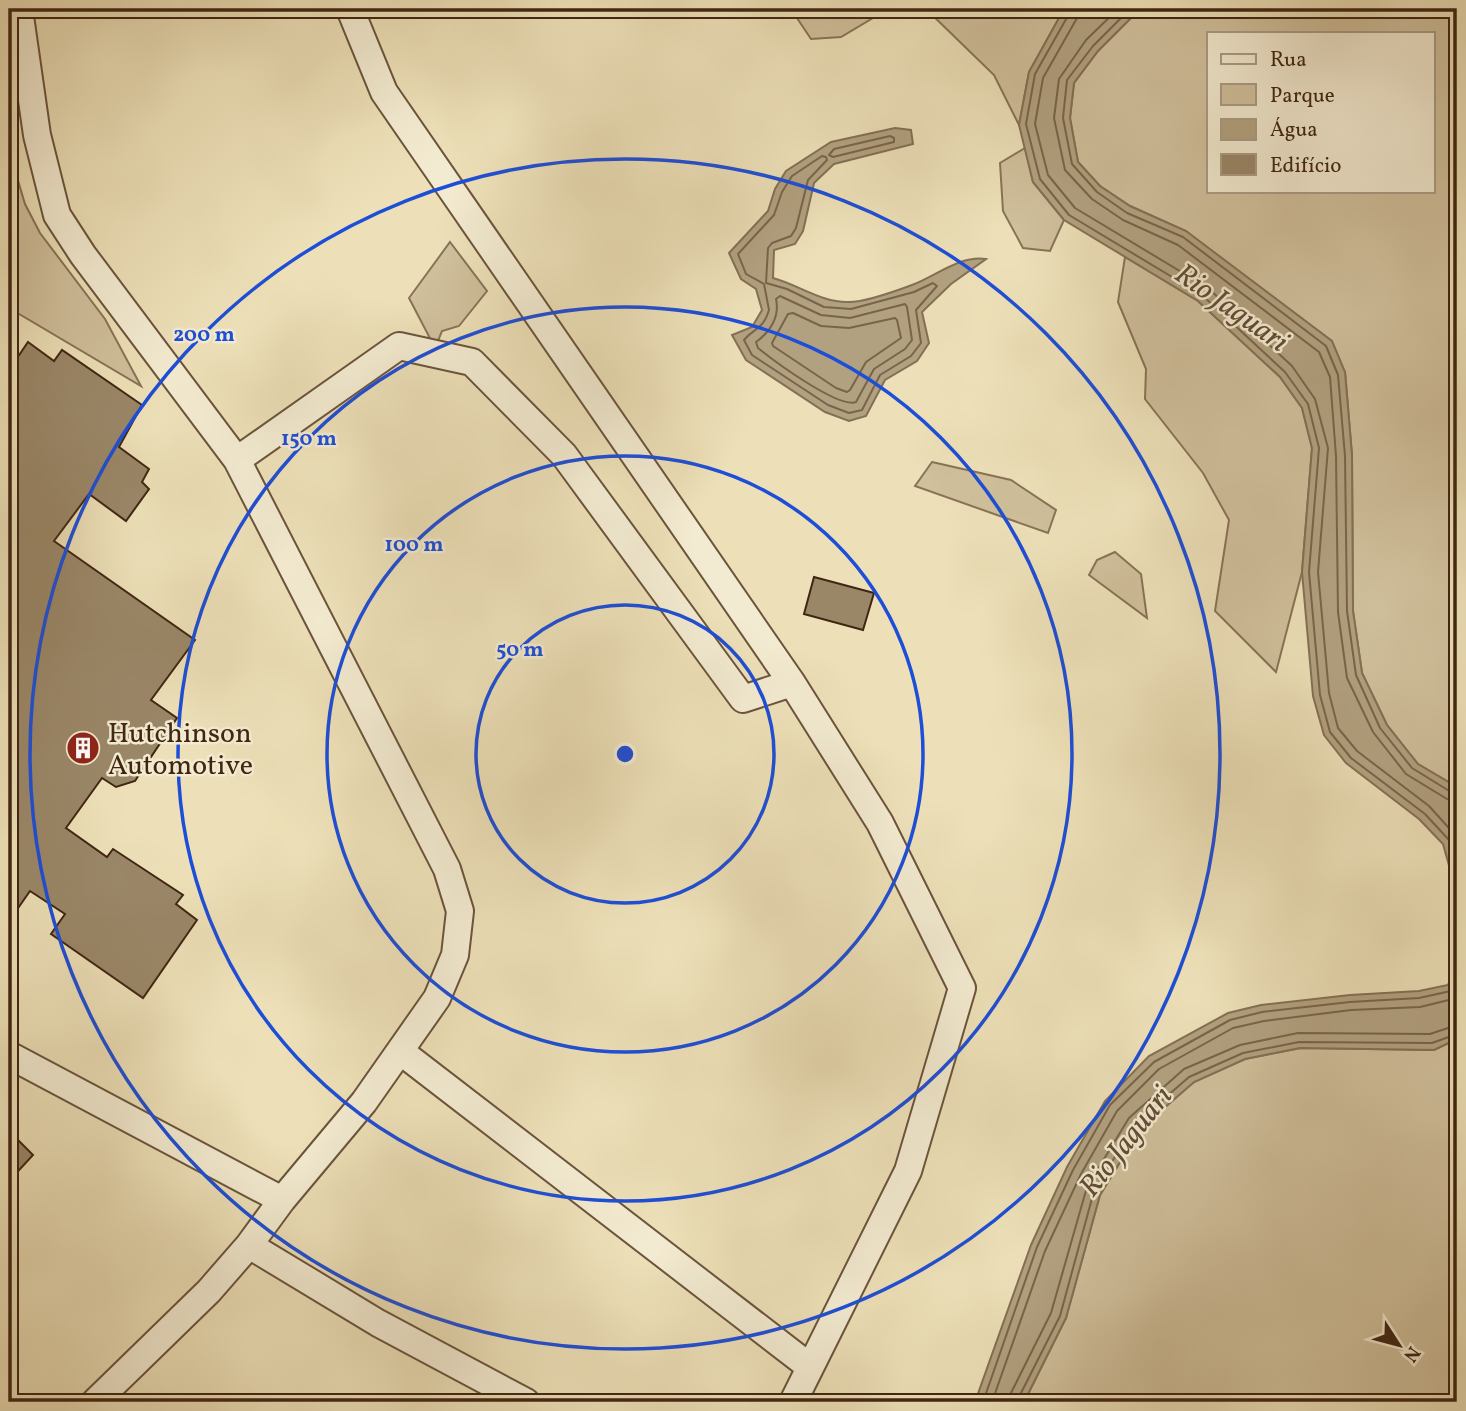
<svg xmlns="http://www.w3.org/2000/svg" width="1466" height="1411" viewBox="0 0 1466 1411" font-family="Vollkorn,serif">
  <rect width="100%" height="100%" fill="#ede0b8"/>
  <filter id="stains"><feTurbulence type="fractalNoise" baseFrequency=".00286" numOctaves="4"/><feColorMatrix values="0 0 0 0 .2 0 0 0 0 .09 0 0 0 0 .02 0 0 0 .5 -.17"/></filter>
  <radialGradient id="worn" r=".72"><stop offset=".6" stop-color="#630" stop-opacity="0"/><stop offset="1" stop-color="#630" stop-opacity=".3"/></radialGradient>
  <path fill="#d0c09c" stroke="#887357" stroke-width="2" fill-rule="evenodd" d="M 791,9 L 888,9 L 841,37 L 811,39 Z
    M 926,9 L 1064,9 L 1029,72 L 1019,125 L 994,75 Z
    M 1140,9 L 1457,9 L 1457,787 L 1418,764 L 1387,725 L 1362,673 L 1353,611 L 1352,455 L 1345,372 L 1256,285 L 1186,231 L 1130,206 L 1100,186 L 1078,162 L 1070,118 L 1074,83 L 1098,51 ZM 1209,33 L 1433,33 L 1433,191 L 1209,191 Z
    M 9,135 L 14,167 L 25,204 L 40,233 L 105,319 L 141,386 L 9,308 Z
    M 1025,148 L 1033,182 L 1064,220 L 1050,251 L 1023,248 L 1003,211 L 1000,163 Z
    M 450,242 L 487,291 L 459,326 L 442,331 L 435,348 L 409,298 Z
    M 1125,257 L 1198,301 L 1280,377 L 1302,408 L 1312,448 L 1302,572 L 1276,672 L 1215,611 L 1229,520 L 1203,473 L 1145,399 L 1146,369 L 1118,302 Z
    M 932,462 L 1011,480 L 1056,510 L 1048,533 L 915,486 Z
    M 1115,552 L 1141,574 L 1147,618 L 1089,575 L 1097,560 Z
    M 1457,1039 L 1457,1402 L 1024,1402 L 1066,1318 L 1100,1195 L 1141,1128 L 1194,1082 L 1245,1059 L 1301,1048 L 1434,1050 Z"/>
  <path fill="#b2a180" stroke="#847054" stroke-width="2" d="M 1064,9 L 1140,9 L 1098,51 L 1074,83 L 1070,118 L 1078,162 L 1100,186 L 1130,206 L 1186,231 L 1332,341 L 1345,372 L 1352,455 L 1353,611 L 1362,673 L 1387,725 L 1418,764 L 1457,787 L 1457,1039 L 1434,1050 L 1300,1048 L 1245,1059 L 1194,1082 L 1141,1128 L 1100,1195 L 1066,1318 L 1024,1402 L 975,1402 L 1031,1245 L 1067,1167 L 1105,1101 L 1149,1056 L 1228,1013 L 1261,1005 L 1350,995 L 1419,991 L 1448,985 L 1455,967 L 1452,876 L 1443,844 L 1419,819 L 1346,763 L 1324,735 L 1313,696 L 1302,572 L 1312,448 L 1302,408 L 1280,377 L 1198,301 L 1064,220 L 1033,182 L 1019,125 L 1029,72 Z
    M 895,128 L 911,130 L 913,144 L 834,164 L 814,183 L 803,231 L 795,244 L 774,250 L 773,278 C 799,285 822,303 849,302 C 866,302 896,291 912,285 C 936,276 960,255 986,259 L 951,284 L 922,312 L 929,343 L 917,361 L 885,380 L 866,416 L 849,421 L 825,412 L 746,360 L 732,335 L 752,327 L 762,310 L 756,289 L 741,279 L 729,253 L 768,211 L 775,189 L 786,171 L 831,142 Z"/>
  <g fill="none" stroke-linecap="round" stroke-linejoin="round">
    <path stroke="#796449" stroke-width="2" d="M 1070,9 L 1069,14 L 1035,74 L 1026,124 L 1040,179 L 1069,215 L 1202,295 L 1285,372 L 1308,404 L 1319,448 L 1309,572 L 1320,695 L 1330,732 L 1351,758 L 1425,814 L 1450,841 L 1457,867
      M 1078,9 L 1077,18 L 1043,78 L 1035,124 L 1048,175 L 1075,208 L 1208,288 L 1292,366 L 1315,399 L 1328,448 L 1318,572 L 1329,693 L 1338,728 L 1357,751 L 1429,806 L 1457,837
      M 1118,9 L 1086,40 L 1059,79 L 1054,118 L 1065,170 L 1092,199 L 1123,220 L 1178,245 L 1319,352 L 1330,377 L 1336,456 L 1338,612 L 1347,678 L 1373,732 L 1406,774 L 1447,799 L 1457,801
      M 1130,9 L 1093,46 L 1067,80 L 1063,118 L 1072,164 L 1097,192 L 1127,213 L 1183,237 L 1326,346 L 1338,375 L 1345,456 L 1347,611 L 1356,675 L 1380,728 L 1412,768 L 1451,792 L 1457,793
      M 890,136 L 894,138 L 894,142 L 833,157 L 829,155 L 834,149 Z
      M 822,156 L 826,157 L 827,160 L 808,180 L 796,228 L 791,236 L 772,243 L 768,248 L 766,283 L 787,289 L 824,307 L 851,309 L 914,292 L 933,283 L 937,286 L 916,310 L 921,343 L 911,356 L 880,375 L 862,410 L 849,413 L 828,405 L 752,355 L 744,340 C 754,328 763,330 769,310 L 764,284 L 746,274 L 738,254 L 774,215 L 782,192 L 792,176 Z
      M 780,296 L 821,315 L 850,318 L 905,304 L 907,307 L 912,340 L 905,349 L 874,369 L 856,402 C 839,409 774,361 758,348 L 756,342 C 770,332 780,317 776,299 Z
      M 793,313 L 821,326 L 849,328 L 895,318 L 897,320 L 901,338 L 866,362 L 850,390 L 847,392 L 836,388 L 773,346 L 772,343 L 788,314 Z
      M 983,1402 L 1037,1247 L 1073,1170 L 1110,1105 L 1154,1062 L 1230,1020 L 1262,1012 L 1350,1002 L 1419,998 L 1451,991 L 1457,981
      M 992,1402 L 1045,1251 L 1081,1174 L 1117,1111 L 1159,1069 L 1233,1028 L 1264,1021 L 1351,1010 L 1420,1007 L 1457,998
      M 1010,1402 L 1011,1393 L 1051,1313 L 1087,1187 L 1129,1118 L 1184,1069 L 1240,1045 L 1298,1033 L 1430,1034 L 1457,1025
      M 1019,1402 L 1019,1397 L 1060,1316 L 1094,1191 L 1135,1124 L 1189,1077 L 1243,1053 L 1299,1042 L 1432,1043 L 1457,1034"/>
  </g>
  <path fill="#9a8768" stroke="#402612" stroke-width="2" d="M 28,342 L 54,361 L 62,350 L 142,405 L 119,447 L 149,469 L 142,482 L 149,489 L 126,521 L 89,494 L 54,541 L 195,640 L 151,700 L 177,718 L 135,781 L 116,787 L 102,778 L 66,828 L 107,857 L 113,849 L 183,895 L 176,904 L 197,920 L 143,998 L 51,934 L 65,914 L 30,891 L 9,921 L 9,370 Z
    M 814,577 L 874,593 L 863,630 L 804,614 Z
    M 9,1131 L 33,1155 L 9,1181 Z"/>
  <g fill="none" stroke-linecap="round" stroke-linejoin="round">
    <defs>
      <path id="minor" d="M 350,9 L 384,92 L 792,683 L 880,823 L 962,988 L 908,1171 L 793,1402
        M 237,460 L 399,346 L 472,362 L 564,455 L 743,699 L 792,683
        M 400,1051 L 810,1367
        M 9,1055 L 282,1200 L 364,1102 L 437,998 L 455,955 L 460,911 L 447,869 L 237,460 L 83,255 L 57,215 L 37,135 L 19,9
        M 249,1245 L 378,1323 L 526,1402
        M 95,1402 L 209,1291 L 249,1245 L 282,1200"/>
    </defs>
    <use href="#minor" stroke="#6b543c" stroke-width="30"/>
    <use href="#minor" stroke="#f3ebd1" stroke-width="26"/>
  </g>
  <g fill="none" stroke="#1d4ed8" stroke-width="3.5">
    <circle cx="625" cy="754" r="149"/>
    <circle cx="625" cy="754" r="298"/>
    <circle cx="625" cy="754" r="447"/>
    <circle cx="625" cy="754" r="595"/>
  </g>
  <defs>
    <symbol id="building-disc" viewBox="-11 -11 22 22"><circle r="9.5" fill="#8f2418" stroke="#f3ebd1"/><path d="M-4-6H4V6H1V3H-1V6H-4ZM-2.5-4.3h1.7v1.8h-1.7ZM.8-4.3h1.7v1.8H.8ZM-2.5-1h1.7V.8h-1.7ZM.8-1h1.7V.8H.8Z" fill="#fff"/></symbol>
  </defs>
  <g fill-rule="evenodd">
    <use href="#building-disc" x="64" y="729" width="38" height="38"/>
  </g>
  <g text-anchor="middle" stroke-width="5" stroke-linejoin="round" paint-order="stroke">
    <g font-size="28" fill="#402612" stroke="#f3ebd1" text-anchor="start">
      <text x="108" y="742">Hutchinson<tspan x="108" dy="32">Automotive</tspan></text>
    </g>
    <g font-size="30" font-style="italic" fill="#624b33" stroke="#f3ebd1">
      <text transform="translate(1232 307) rotate(35)" y="10">Rio Jaguari</text>
      <text transform="translate(1125 1141) rotate(-52)" y="10">Rio Jaguari</text>
    </g>
  </g>
  <circle cx="625" cy="754" r="10" fill="#1d4ed8" stroke="#f3ebd1" stroke-width="3.5"/>
  <g font-size="21" text-anchor="middle" font-weight="bold" fill="#1d4ed8" stroke="#f3ebd1" stroke-width="5" stroke-linejoin="round" paint-order="stroke">
    <text x="204" y="341">200 m</text>
    <text x="309" y="445">150 m</text>
    <text x="414" y="551">100 m</text>
    <text x="520" y="656">50 m</text>
  </g>
  <rect width="1466" height="1411" fill="none" stroke="#ede0b8" stroke-width="35"/>
  <rect x="10" y="10" width="1445" height="1390" fill="none" stroke="#402612" stroke-width="3.5"/>
  <rect x="18" y="18" width="1431" height="1376" fill="none" stroke="#402612" stroke-width="2"/>
  <rect x="1207" y="32" width="228" height="161" fill="#f3ebd1" stroke="#ab9c85" stroke-width="2"/>
  <rect x="1221" y="54" width="35" height="10" fill="#f3ebd1" stroke="#ab9c85" stroke-width="2"/>
  <text x="1270" y="66" font-size="21" fill="#402612">Rua</text>
  <rect x="1221" y="84" width="35" height="21" fill="#d0c09c" stroke="#ab9c85" stroke-width="2"/>
  <text x="1270" y="102" font-size="21" fill="#402612">Parque</text>
  <rect x="1221" y="119" width="35" height="21" fill="#b2a180" stroke="#ab9c85" stroke-width="2"/>
  <text x="1270" y="136" font-size="21" fill="#402612">Água</text>
  <rect x="1221" y="154" width="35" height="21" fill="#9a8768" stroke="#ab9c85" stroke-width="2"/>
  <text x="1270" y="172" font-size="21" fill="#402612">Edifício</text>
  <g transform="translate(1399 1345) rotate(126)" stroke="#f3ebd1" stroke-width="5" paint-order="stroke">
  <path d="M0-5L12 26L0 18L-12 26Z" fill="#402612"/>
  <text y="-10" font-size="19" font-weight="bold" text-anchor="middle" fill="#402612">N</text>
  </g>
  <rect width="100%" height="100%" filter="url(#stains)"/>
  <rect width="100%" height="100%" fill="url(#worn)"/>
</svg>
